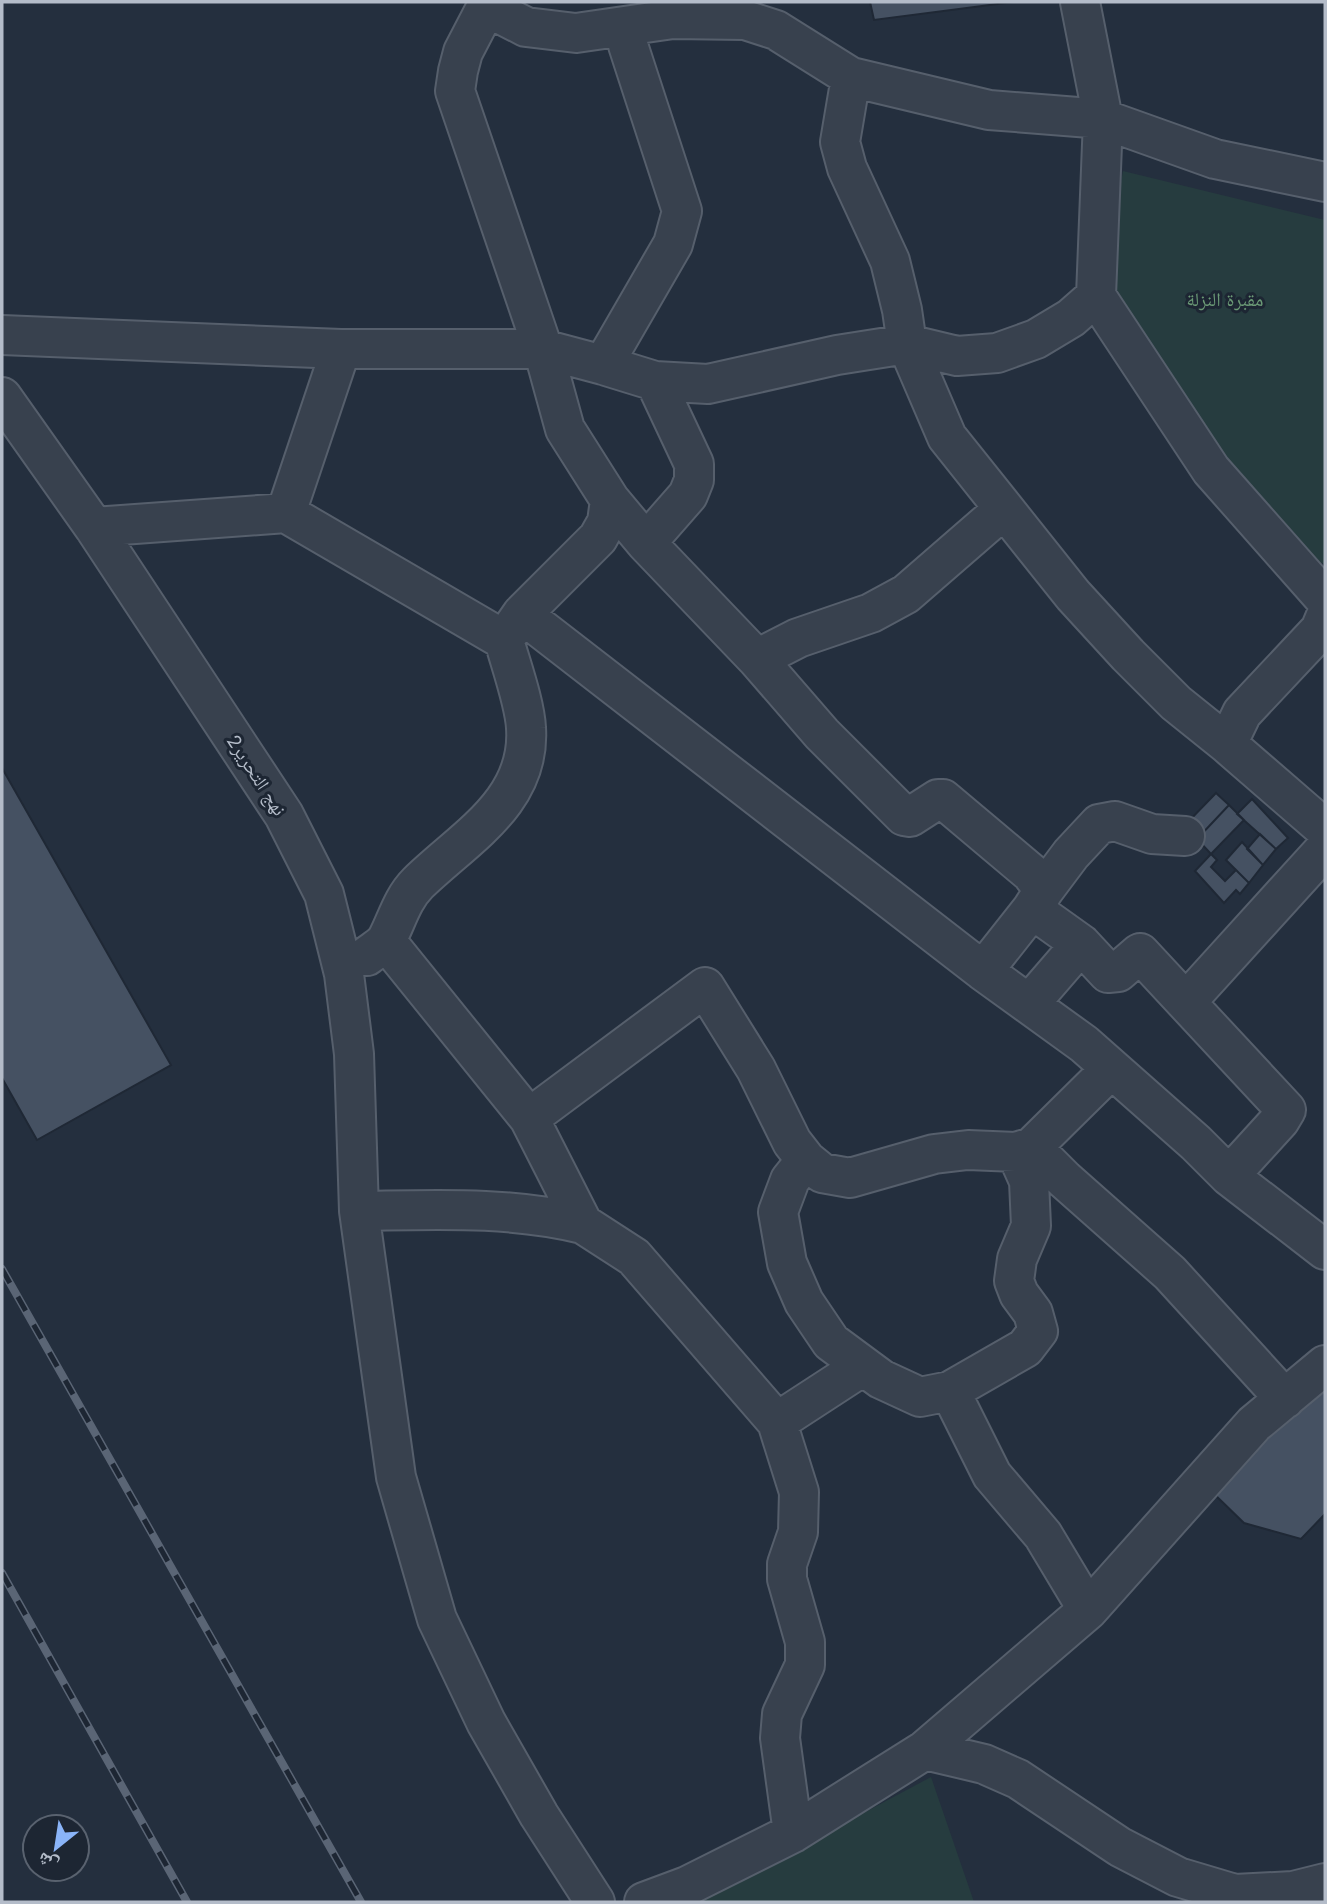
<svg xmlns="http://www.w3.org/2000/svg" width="1327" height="1904" viewBox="0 0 1327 1904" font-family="Jost,'Noto Naskh Arabic',sans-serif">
  <rect width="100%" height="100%" fill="#242f3e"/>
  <path fill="#263c3f" d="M 1123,171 L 1325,220 L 1325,564 L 1299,556 L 1214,463 L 1102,277 Z
    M 931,1777 L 974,1902 L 697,1902 Z"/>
  <path fill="#455162" stroke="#1f2835" stroke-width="2" d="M 870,2 L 1013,2 L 874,20 Z
    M 2,768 L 171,1065 L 37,1140 L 2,1078 Z
    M 1216,793 L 1229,805 L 1197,839 L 1184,826 Z
    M 1252,799 L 1288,838 L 1276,849 L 1237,814 Z
    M 1229,805 L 1244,820 L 1211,854 L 1197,839 Z
    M 1260,834 L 1276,849 L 1263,865 L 1247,849 Z
    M 1242,842 L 1263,865 L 1249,883 L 1226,860 Z
    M 1211,854 L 1217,860 L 1211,867 L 1225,881 L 1236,870 L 1249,883 L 1240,894 L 1236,890 L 1224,903 L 1195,871 Z
    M 1325,1371 L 1325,1514 L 1301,1539 L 1244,1523 L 1211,1491 Z"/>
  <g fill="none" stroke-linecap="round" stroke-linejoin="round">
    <defs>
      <path id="minor" d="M 487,7 L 526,27 L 576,33 L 673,19 L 745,20 L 776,30 L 851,77 L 989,110 L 1103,119 L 1215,159 L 1325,182
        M 851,77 L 840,142 L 847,168 L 890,261 L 902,310 L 907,344 L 947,437 L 1073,595 L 1128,655 L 1176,703 L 1227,744
        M 1096,296 L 1211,470 L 1325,599
        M 2,335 L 341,349 L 543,349 L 603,365 L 655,381 L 708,384 L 837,355 L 907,344 L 957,356 L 997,353 L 1036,339 L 1071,318 L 1096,296 L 1103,119 L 1080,2
        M 603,365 L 673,244 L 682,211 L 628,45 L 628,27
        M 2,397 L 94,527 L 284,815 L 324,894 L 344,974 L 354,1054 L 359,1211 L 396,1477 L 437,1619 L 486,1722 L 539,1815 L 595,1902
        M 610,500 L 646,543 L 757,659 L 822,734 L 904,816 L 910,817 L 938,799 L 943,799 L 1031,873 L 1044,890 L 1032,909
        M 286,513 L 341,349
        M 94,527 L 286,513 L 504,640 L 522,614 L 598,538 L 607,522 L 610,500 L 565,429 L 543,349 L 455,91 L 458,71 L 463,52 L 489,2
        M 646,543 L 688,495 L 694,480 L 694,464 L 655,381
        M 522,614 L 983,971 L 1084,1044 L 1196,1143 L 1229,1176 L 1325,1250
        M 1325,618 L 1320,630 L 1242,713 L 1227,744 L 1325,829
        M 757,659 L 798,638 L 871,613 L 906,594 L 1004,509
        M 1044,890 L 1071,854 L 1099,824 L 1115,821 L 1152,834 L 1185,836
        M 386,941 L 529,1118 L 583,1224 L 634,1257 L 777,1422 L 799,1492 L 798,1532 L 787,1564 L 787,1579 L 805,1642 L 805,1665 L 782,1714 L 780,1738 L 793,1833
        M 367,956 C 373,951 383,946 387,939 C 397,920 402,899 418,883 C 464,838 531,802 526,728 C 525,704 511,665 504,640
        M 983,971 L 1032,909 L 1081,944
        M 1186,1002 L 1325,849
        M 1030,1003 L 1081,944 L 1108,973 L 1118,972 L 1140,953 L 1286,1110 L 1280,1120 L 1229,1176
        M 529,1118 L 705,987 L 756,1069 L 792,1142 L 806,1160 L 822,1173 L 850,1178 L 934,1154 L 968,1150 L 1016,1152 L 1032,1147 L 1111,1069
        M 1032,1147 L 1065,1180 L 1170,1273 L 1285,1399
        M 806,1160 L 790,1180 L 778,1212 L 787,1263 L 804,1302 L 831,1342 L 881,1379 L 920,1397 L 950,1391 L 1025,1348 L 1038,1331 L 1033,1313 L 1019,1294 L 1014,1281 L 1017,1259 L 1031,1226 L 1029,1181 L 1016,1152
        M 359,1211 C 434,1210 510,1206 583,1224
        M 950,1391 L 992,1475 L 1043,1535 L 1088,1610
        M 777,1422 L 863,1366
        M 925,1750 L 984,1764 L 1018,1779 L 1120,1847 L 1178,1877 L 1235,1894 L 1293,1891 L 1325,1883
        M 644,1902 L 687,1886 L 793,1833 L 925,1750 L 1088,1610 L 1254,1424 L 1325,1365"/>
    </defs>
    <use href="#minor" stroke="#565f6c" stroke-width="42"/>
    <use href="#minor" stroke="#38414e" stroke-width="38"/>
    <defs>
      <path id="rail" d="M 2,1269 L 361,1902
        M 2,1573 L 187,1902"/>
    </defs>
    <use href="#rail" stroke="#5a6575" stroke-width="8"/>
    <use href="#rail" stroke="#1d2633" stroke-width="5" stroke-dasharray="16" stroke-linecap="butt"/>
  </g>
  <g text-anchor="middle" stroke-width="6" stroke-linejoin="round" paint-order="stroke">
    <g font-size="19" fill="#6b9a76" stroke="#1d2633">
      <text x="1225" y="306">مقبرة النزلة</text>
    </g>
    <g font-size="19" fill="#b4bcc9" stroke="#1d2633">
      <text transform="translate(257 775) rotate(57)" y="7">نهج التحرير2</text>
    </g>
  </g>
  <rect width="1327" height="1904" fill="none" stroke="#b4bcc9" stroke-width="7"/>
  <g transform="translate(56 1848) rotate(210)"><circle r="33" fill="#1d2633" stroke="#59626f" stroke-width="2"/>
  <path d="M0-5L12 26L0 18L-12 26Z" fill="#8ab4f8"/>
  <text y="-10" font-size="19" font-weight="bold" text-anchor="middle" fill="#b4bcc9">ش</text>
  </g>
</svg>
